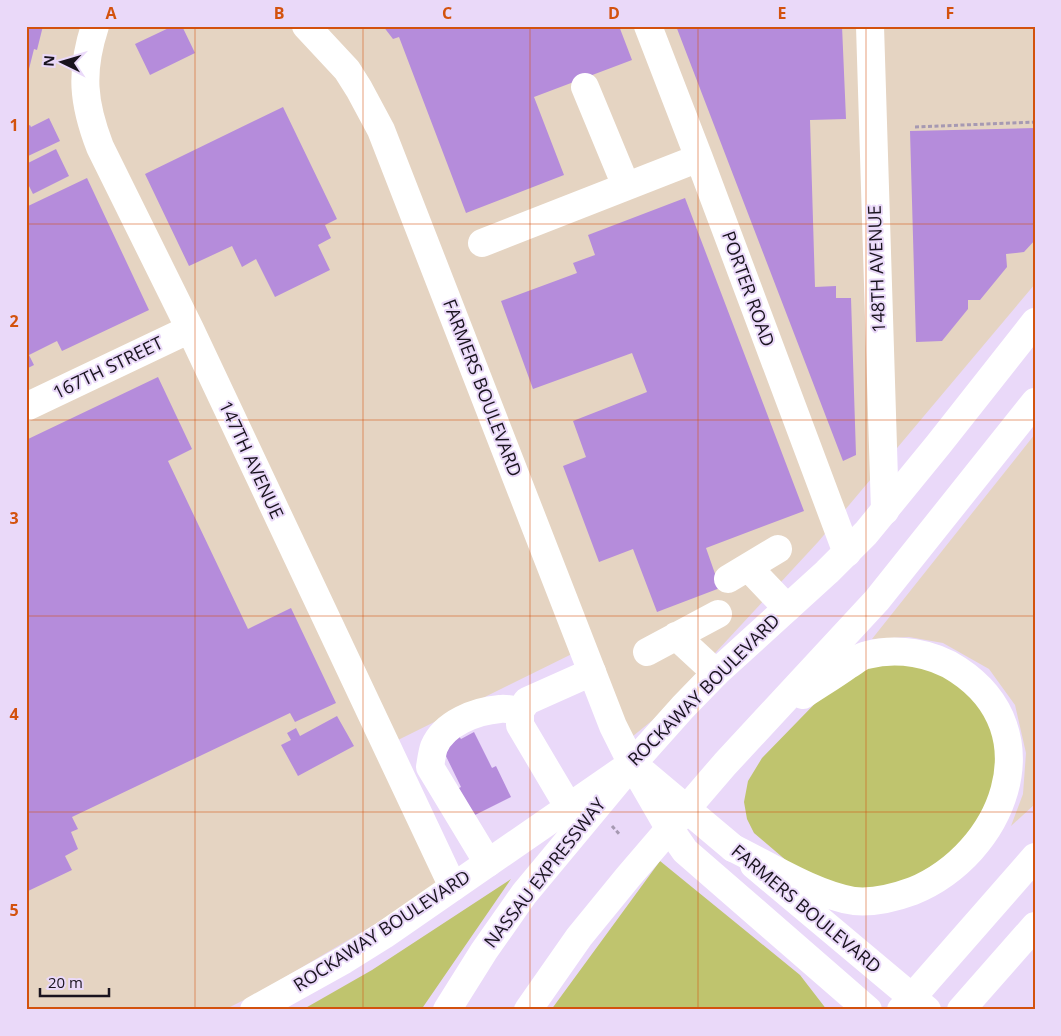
<svg xmlns="http://www.w3.org/2000/svg" width="1061" height="1036" viewBox="0 0 1061 1036" font-family="'Open Sans',sans-serif">
  <rect width="100%" height="100%" fill="#ead9f9"/>
  <path fill="#e5d4c2" d="M 26,26 L 1035,26 L 1035,284 L 818,542 L 654,719 L 617,749 L 580,650 L 394,742 L 453,871 L 394,913 L 260,992 L 224,1010 L 26,1010 Z
    M 1035,434 L 1035,804 L 1011,826 L 1023,794 L 1026,753 L 1015,705 L 989,669 L 943,643 L 909,637 L 872,639 Z"/>
  <path fill="#bfc46e" d="M 912,663 L 952,677 L 982,706 L 1000,750 L 997,796 L 970,841 L 904,884 L 868,893 L 802,874 L 754,833 L 747,819 L 744,802 L 748,781 L 762,758 L 834,684 L 867,667 Z
    M 660,861 L 800,975 L 827,1010 L 551,1010 Z
    M 511,879 L 421,1010 L 302,1010 L 372,970 Z"/>
  <path fill="#b58cdb" d="M 26,26 L 43,26 L 37,50 L 34,49 L 29,69 L 26,69 Z
    M 173,26 L 182,26 L 195,53 L 150,75 L 135,44 Z
    M 383,26 L 619,26 L 632,60 L 534,97 L 564,175 L 466,213 L 399,37 L 393,39 Z
    M 676,26 L 842,26 L 846,119 L 810,120 L 815,287 L 836,286 L 836,298 L 851,298 L 856,455 L 843,461 Z
    M 283,107 L 337,219 L 325,225 L 331,238 L 318,245 L 330,270 L 275,297 L 256,259 L 242,267 L 232,246 L 189,266 L 145,174 Z
    M 49,118 L 60,141 L 26,157 L 26,127 L 30,125 L 31,127 Z
    M 1035,128 L 1035,240 L 1024,252 L 1006,254 L 1007,267 L 980,300 L 968,300 L 968,309 L 942,341 L 916,342 L 910,131 Z
    M 56,149 L 69,176 L 33,194 L 26,180 L 26,164 Z
    M 87,178 L 149,310 L 62,351 L 57,341 L 29,355 L 34,365 L 26,369 L 26,207 Z
    M 685,198 L 804,511 L 706,548 L 720,588 L 657,612 L 633,549 L 599,562 L 563,466 L 586,457 L 573,421 L 647,392 L 632,353 L 533,389 L 501,301 L 577,273 L 573,263 L 595,255 L 588,235 Z
    M 158,377 L 192,449 L 168,461 L 248,629 L 291,608 L 336,703 L 295,722 L 290,713 L 72,817 L 78,829 L 71,832 L 78,849 L 65,856 L 72,870 L 26,892 L 26,440 Z
    M 337,716 L 354,746 L 298,776 L 281,745 L 291,740 L 287,733 L 296,728 L 300,736 Z
    M 474,732 L 492,768 L 496,766 L 511,797 L 475,815 L 465,808 L 455,790 L 461,787 L 444,752 L 446,746 L 455,741 L 453,737 L 458,735 L 461,739 Z"/>
  <g fill="none" stroke-linecap="round" stroke-linejoin="round">
    <path stroke="#a699b2" stroke-width="3" stroke-dasharray="4 2.5" stroke-linecap="butt" d="M 915,127 L 1035,122
      M 612,826 L 620,835"/>
    <path stroke="#fff" stroke-width="28" d="M 95,26 C 80,72 83,103 100,147 L 190,329 L 453,887
      M 648,26 L 699,158 L 847,553
      M 870,26 L 885,511
      M 585,87 L 626,186
      M 482,243 L 699,158
      M 26,407 L 190,329
      M 748,567 L 787,608
      M 728,579 L 778,549
      M 676,636 L 716,673
      M 647,652 L 718,614
      M 568,806 L 520,725 L 520,711 L 527,701 L 592,672
      M 669,828 L 685,851 L 868,1010
      M 488,863 L 430,767 C 431,761 432,753 434,747 C 444,723 476,711 500,709 C 506,708 513,710 520,711
      M 754,865 L 927,1010
      M 901,1010 L 1035,857
      M 961,1010 L 1035,926"/>
    <path stroke="#fff" stroke-width="28" d="M 306,26 L 347,70 L 359,89 L 381,130 L 613,726 L 632,764 L 669,828
      M 645,774 L 733,848
      M 254,1010 L 344,960 L 384,935 L 624,769"/>
    <path stroke="#fff" stroke-width="28" d="M 733,848 C 768,865 815,895 854,901 C 874,903 894,898 913,891 C 1003,854 1052,732 958,670 C 933,653 897,647 867,655 C 860,656 853,663 847,666 C 833,676 818,685 803,695
      M 447,1010 L 484,951 L 524,894 L 632,764 L 683,707 L 716,673 L 827,572 L 866,533 L 938,445 L 1035,322
      M 528,1010 L 579,937 L 628,877 L 725,764 L 877,600 L 1035,402"/>
  </g>
  <path fill="none" stroke="#d3520e" stroke-width="1" stroke-opacity="0.55" d="M 195,26 L 195,1010M 363,26 L 363,1010M 530,26 L 530,1010M 698,26 L 698,1010M 866,26 L 866,1010M 26,224 L 1035,224M 26,420 L 1035,420M 26,616 L 1035,616M 26,812 L 1035,812"/>
  <g text-anchor="middle" stroke-width="4" stroke-linejoin="round" paint-order="stroke">
    <g font-size="18" fill="#19131e" stroke="#ead9f9">
      <text transform="translate(877 269) rotate(-92)" y="6">148TH AVENUE</text>
      <text transform="translate(748 289) rotate(70)" y="6">PORTER ROAD</text>
      <text transform="translate(108 368) rotate(-26)" y="6">167TH STREET</text>
      <text transform="translate(482 388) rotate(69)" y="6">FARMERS BOULEVARD</text>
      <text transform="translate(251 460) rotate(65)" y="6">147TH AVENUE</text>
      <text transform="translate(704 690) rotate(-45)" y="6">ROCKAWAY BOULEVARD</text>
      <text transform="translate(545 873) rotate(-52)" y="6">NASSAU EXPRESSWAY</text>
      <text transform="translate(806 909) rotate(40)" y="6">FARMERS BOULEVARD</text>
      <text transform="translate(382 931) rotate(-33)" y="6">ROCKAWAY BOULEVARD</text>
    </g>
  </g>
  <rect width="1061" height="1036" fill="none" stroke="#ead9f9" stroke-width="55"/>
  <g transform="translate(62 62) rotate(275)" stroke="#ead9f9" stroke-width="4" paint-order="stroke">
  <path d="M0-4L9 19L0 12L-9 19Z" fill="#19131e"/>
  <text y="-8" font-size="14" font-weight="bold" text-anchor="middle" fill="#19131e">N</text>
  </g>
  <path d="M40 988v8h69v-8" fill="none" stroke="#19131e" stroke-width="2.5"/>
  <text x="48" y="988" font-size="15" fill="#19131e" stroke="#ead9f9" stroke-width="4" paint-order="stroke">20 m</text>
  <rect x="28" y="28" width="1006" height="980" fill="none" stroke="#d3520e" stroke-width="2"/>
  <g font-size="16" text-anchor="middle" font-weight="bold" fill="#d3520e">
    <text x="111" y="19">A</text>
    <text x="279" y="19">B</text>
    <text x="447" y="19">C</text>
    <text x="614" y="19">D</text>
    <text x="782" y="19">E</text>
    <text x="950" y="19">F</text>
    <text x="14" y="131">1</text>
    <text x="14" y="327">2</text>
    <text x="14" y="524">3</text>
    <text x="14" y="720">4</text>
    <text x="14" y="916">5</text>
  </g>
</svg>
